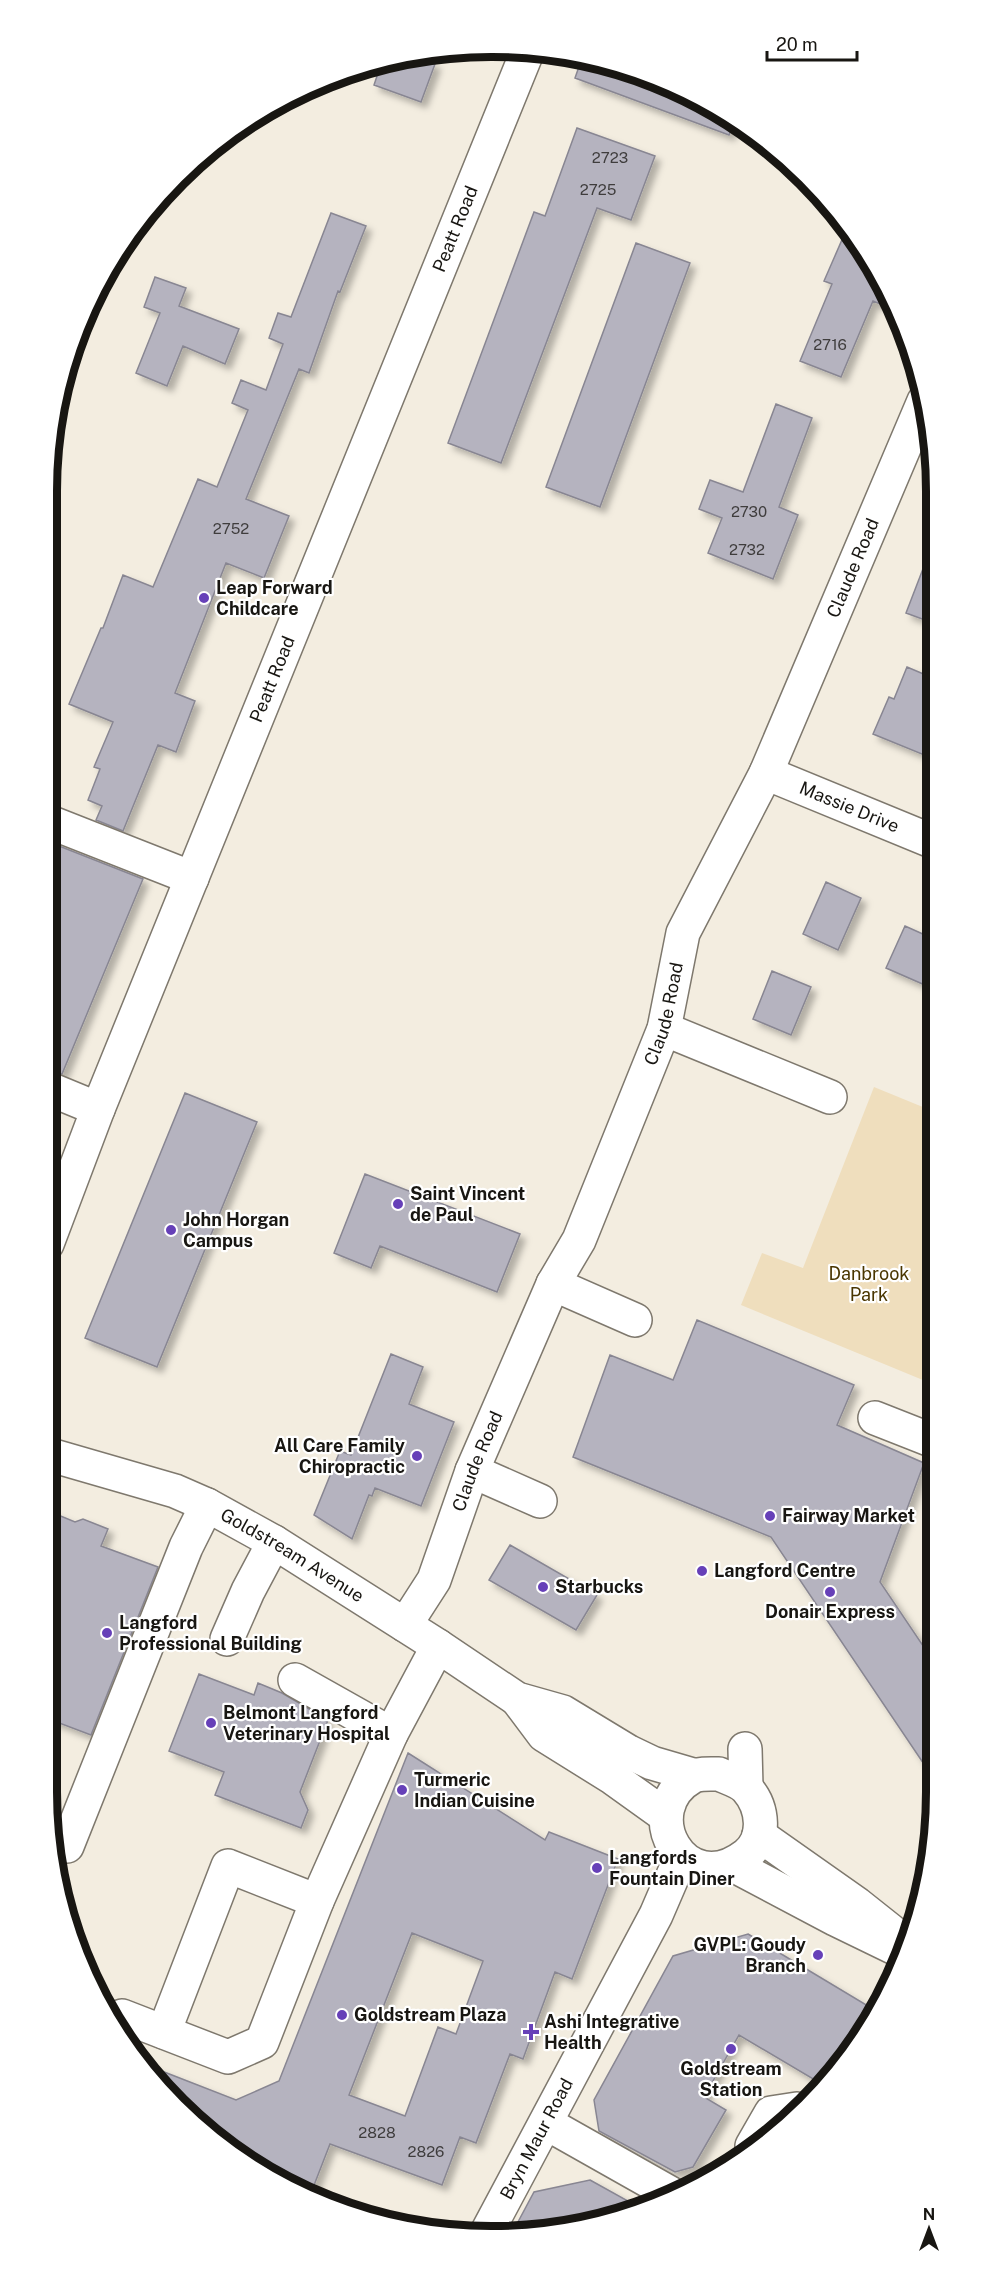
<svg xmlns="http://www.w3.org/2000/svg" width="983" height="2283" viewBox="0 0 983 2283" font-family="'Public Sans',sans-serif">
  <defs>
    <filter id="shadow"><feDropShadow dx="5.5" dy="5.5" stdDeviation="3" flood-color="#0004"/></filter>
  </defs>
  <rect width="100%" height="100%" fill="#f3ede0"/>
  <path fill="#efdebd" d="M 874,1087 L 935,1112 L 935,1194 L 926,1216 L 935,1221 L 935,1385 L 741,1305 L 762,1253 L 803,1268 Z"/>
  <path fill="#b5b3bf" stroke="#888692" stroke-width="1.5" fill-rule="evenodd" filter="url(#shadow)" d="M 413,56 L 435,64 L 421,102 L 374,85 L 382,61 Z
    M 582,58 L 635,70 L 735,120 L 729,135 L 575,78 Z
    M 577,128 L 655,156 L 631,220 L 597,208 L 501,463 L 448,443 L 534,212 L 545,216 Z
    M 331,213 L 366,226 L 340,292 L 338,291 L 309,373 L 299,369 L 246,499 L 289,516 L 264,578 L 226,563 L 175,693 L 195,701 L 176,752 L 158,745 L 123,831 L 96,820 L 102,806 L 88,800 L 100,769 L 94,767 L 113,722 L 69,704 L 101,628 L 103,628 L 123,575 L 153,587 L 198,479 L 217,487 L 248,410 L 232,403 L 241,380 L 266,390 L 283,344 L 269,338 L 278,313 L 291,317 Z
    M 848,226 L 897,311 L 873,301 L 841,377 L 800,361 L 832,284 L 824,281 Z
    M 636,243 L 690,263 L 600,507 L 546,487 Z
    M 155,277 L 186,288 L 179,306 L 239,329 L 225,364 L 183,346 L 167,386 L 136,373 L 160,313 L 144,307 Z
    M 776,404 L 812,418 L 779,507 L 798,515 L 773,579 L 708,553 L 722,518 L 699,509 L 710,480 L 743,492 Z
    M 931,548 L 933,548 L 933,623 L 906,613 Z
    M 907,667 L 933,678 L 934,759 L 873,734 L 889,697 L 894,699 Z
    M 54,844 L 143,879 L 62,1074 L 46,1070 L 46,863 Z
    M 826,882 L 861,898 L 838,950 L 803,934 Z
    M 905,926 L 934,939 L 934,989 L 886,968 Z
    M 772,971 L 811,987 L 791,1035 L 753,1019 Z
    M 185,1093 L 257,1122 L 157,1367 L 85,1338 Z
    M 365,1174 L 520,1234 L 497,1292 L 380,1246 L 371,1268 L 334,1253 Z
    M 697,1320 L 854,1385 L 837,1425 L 924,1463 L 880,1582 L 936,1665 L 936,1782 L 771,1537 L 573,1457 L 610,1355 L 673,1380 Z
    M 391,1354 L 423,1367 L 409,1404 L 454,1422 L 421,1506 L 375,1488 L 372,1496 L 369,1495 L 352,1539 L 314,1515 L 340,1451 L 351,1455 Z
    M 46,1510 L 75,1522 L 83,1519 L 108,1529 L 101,1546 L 158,1567 L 91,1735 L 46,1718 Z
    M 510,1545 L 597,1595 L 576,1630 L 489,1580 Z
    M 199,1674 L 254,1695 L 258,1683 L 282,1693 L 328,1720 L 300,1792 L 308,1810 L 301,1828 L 215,1795 L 224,1772 L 169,1751 Z
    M 408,1753 L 545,1840 L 549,1832 L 618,1859 L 572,1979 L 555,1972 L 523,2059 L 510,2054 L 476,2143 L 460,2137 L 442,2185 L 330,2144 L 311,2193 L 269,2177 L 157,2085 L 141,2063 L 236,2100 L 279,2081 ZM 412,1933 L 483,1961 L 456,2034 L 438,2027 L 405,2116 L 349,2095 Z
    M 748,1934 L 878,2012 L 825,2086 L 739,2035 L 704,2097 L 726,2110 L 693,2167 L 675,2172 L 599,2131 L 594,2100 L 673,1956 Z
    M 590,2180 L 637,2206 L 578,2228 L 511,2235 L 534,2192 Z"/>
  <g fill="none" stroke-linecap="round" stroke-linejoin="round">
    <defs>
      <g id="minor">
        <path id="s1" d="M 766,773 L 934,842"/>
        <path d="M 47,821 L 192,878"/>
        <path d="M 664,1029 L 830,1097"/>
        <path d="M 47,1088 L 98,1109"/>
        <path id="s2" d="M 47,1244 L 98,1109 L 528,50"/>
        <path d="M 553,1284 L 635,1320"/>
        <path d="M 875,1418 L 936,1442"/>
        <path d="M 472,1471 L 540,1501"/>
        <path id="s3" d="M 405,1625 L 434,1580 L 472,1471 L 553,1284 L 579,1240 L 664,1029 L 683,933 L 766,773 L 924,401"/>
        <path d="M 227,1639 L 248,1591 L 274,1542"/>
        <path d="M 295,1680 L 391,1734"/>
        <path d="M 745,1749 L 746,1787"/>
        <path d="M 67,1846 L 186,1547 L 207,1505"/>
        <path d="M 117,2029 L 122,2016 L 228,2057 L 262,2042 L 317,1901 L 391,1734 L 438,1646"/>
        <path d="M 164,2032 L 228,1866 L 317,1901"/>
        <path d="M 546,2123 L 670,2193"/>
        <path d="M 752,2146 L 771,2113 L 797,2109"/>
        <path id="s4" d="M 485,2236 L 656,1915 L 681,1857"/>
      </g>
      <g id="major">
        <path id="s5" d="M 47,1454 L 175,1491 L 207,1505 L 274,1542 L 438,1646 L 517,1699 L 563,1712 L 629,1752 L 652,1763 L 693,1775"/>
        <path d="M 517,1699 L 544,1735 L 613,1778 L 666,1816"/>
        <path d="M 719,1774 C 728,1778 741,1782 747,1789 C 763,1807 767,1839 746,1855 C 684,1903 634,1810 692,1777 C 699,1773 712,1774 719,1774 Z"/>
        <path d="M 759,1835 L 857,1904 L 891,1931"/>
        <path d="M 733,1865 L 835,1919 L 905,1953"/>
      </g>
    </defs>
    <use href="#minor" stroke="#7e786d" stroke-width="36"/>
    <use href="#major" stroke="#7e786d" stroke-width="36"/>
    <use href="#minor" stroke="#fff" stroke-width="33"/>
    <use href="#major" stroke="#fff" stroke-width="33"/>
  </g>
  <g fill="#6640b8" stroke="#fff" stroke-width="2">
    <circle cx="204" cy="598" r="6"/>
    <circle cx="398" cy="1204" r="6"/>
    <circle cx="171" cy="1230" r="6"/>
    <circle cx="417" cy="1456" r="6"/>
    <circle cx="770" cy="1516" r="6"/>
    <circle cx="702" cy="1571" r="6"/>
    <circle cx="543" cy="1587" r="6"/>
    <circle cx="830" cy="1592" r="6"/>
    <circle cx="107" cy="1633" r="6"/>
    <circle cx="211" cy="1723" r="6"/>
    <circle cx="402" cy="1790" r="6"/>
    <circle cx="597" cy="1868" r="6"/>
    <circle cx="818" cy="1955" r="6"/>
    <circle cx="342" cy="2015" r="6"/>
    <path d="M528 2023h6v6h6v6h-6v6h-6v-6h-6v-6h6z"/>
    <circle cx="731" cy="2049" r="6"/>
  </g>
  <g text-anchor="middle" stroke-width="4.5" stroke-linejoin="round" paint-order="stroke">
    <g font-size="15" fill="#3f3d3d">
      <text x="610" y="163">2723</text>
      <text x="598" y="195">2725</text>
      <text x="830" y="350">2716</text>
      <text x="749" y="517">2730</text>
      <text x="231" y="534">2752</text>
      <text x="747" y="555">2732</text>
      <text x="377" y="2138">2828</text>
      <text x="426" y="2157">2826</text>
    </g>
    <g font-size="18" fill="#181612" stroke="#fff">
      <text dy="6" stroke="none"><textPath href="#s2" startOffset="1094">Peatt Road</textPath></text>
      <text dy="6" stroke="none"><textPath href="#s3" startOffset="1152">Claude Road</textPath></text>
      <text dy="6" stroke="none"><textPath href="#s2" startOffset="608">Peatt Road</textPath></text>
      <text dy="6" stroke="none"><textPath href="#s1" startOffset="90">Massie Drive</textPath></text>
      <text dy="6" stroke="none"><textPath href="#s3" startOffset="666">Claude Road</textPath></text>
      <text dy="6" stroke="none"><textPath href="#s3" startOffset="180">Claude Road</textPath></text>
      <text dy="6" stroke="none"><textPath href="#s5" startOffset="267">Goldstream Avenue</textPath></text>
      <text dy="6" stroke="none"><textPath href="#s4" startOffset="110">Bryn Maur Road</textPath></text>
    </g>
    <g font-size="18" font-weight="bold" fill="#181612" stroke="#fff" text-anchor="start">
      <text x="216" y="594">Leap Forward<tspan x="216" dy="21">Childcare</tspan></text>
      <text x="410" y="1200">Saint Vincent<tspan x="410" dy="21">de Paul</tspan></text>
      <text x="183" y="1226">John Horgan<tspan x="183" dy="21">Campus</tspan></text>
      <text x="405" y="1452" text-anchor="end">All Care Family<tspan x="405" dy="21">Chiropractic</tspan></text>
      <text x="782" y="1522">Fairway Market</text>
      <text x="714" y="1577">Langford Centre</text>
      <text x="555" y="1593">Starbucks</text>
      <text x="830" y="1618" text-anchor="middle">Donair Express</text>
      <text x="119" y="1629">Langford<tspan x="119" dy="21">Professional Building</tspan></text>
      <text x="223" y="1719">Belmont Langford<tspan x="223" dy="21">Veterinary Hospital</tspan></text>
      <text x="414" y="1786">Turmeric<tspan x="414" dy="21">Indian Cuisine</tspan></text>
      <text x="609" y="1864">Langfords<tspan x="609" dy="21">Fountain Diner</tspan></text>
      <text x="806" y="1951" text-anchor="end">GVPL: Goudy<tspan x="806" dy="21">Branch</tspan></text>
      <text x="354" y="2021">Goldstream Plaza</text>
      <text x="544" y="2028">Ashi Integrative<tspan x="544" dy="21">Health</tspan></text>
      <text x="731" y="2075" text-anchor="middle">Goldstream<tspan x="731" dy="21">Station</tspan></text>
    </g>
    <g font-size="18" fill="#4a3600" stroke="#fff">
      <text x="869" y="1280">Danbrook<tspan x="869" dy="21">Park</tspan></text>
    </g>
  </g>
  <path d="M0 0H983V2283H0ZM491 57H492A434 434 0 0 1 926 491V1792A434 434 0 0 1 492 2226H491A434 434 0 0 1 57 1792V491A434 434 0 0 1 491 57Z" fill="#fff" fill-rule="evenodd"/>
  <path fill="none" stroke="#181612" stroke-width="8" d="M491 57H492A434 434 0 0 1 926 491V1792A434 434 0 0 1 492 2226H491A434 434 0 0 1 57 1792V491A434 434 0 0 1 491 57Z"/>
  <g transform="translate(929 2229)" stroke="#ffffff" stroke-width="4.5" paint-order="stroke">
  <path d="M0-4.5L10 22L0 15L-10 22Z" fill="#181612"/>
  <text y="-9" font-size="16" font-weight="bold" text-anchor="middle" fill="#181612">N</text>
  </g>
  <path d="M767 51v9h90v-9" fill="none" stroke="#181612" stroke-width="3"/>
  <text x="776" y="51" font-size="18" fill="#181612" stroke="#ffffff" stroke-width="4.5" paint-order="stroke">20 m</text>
</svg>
